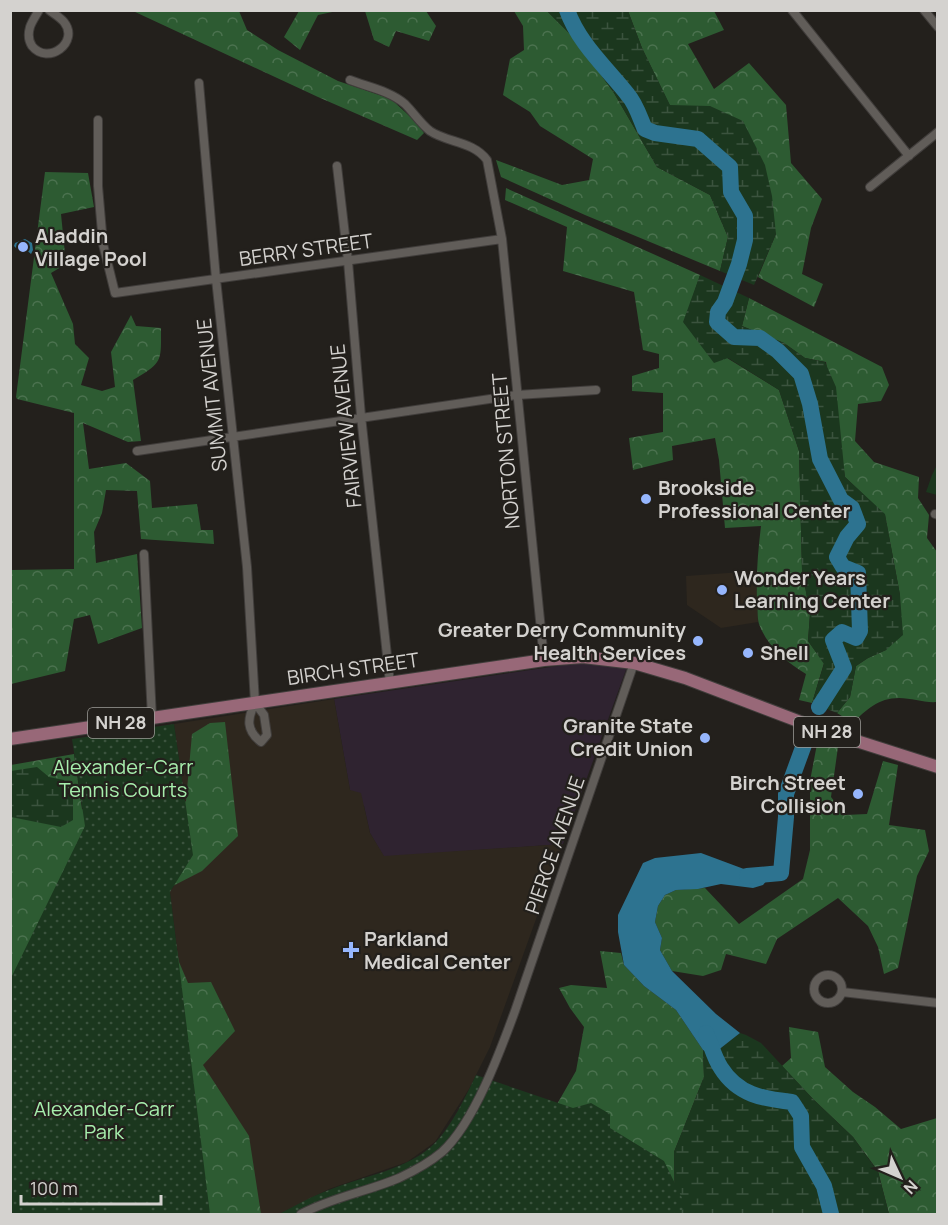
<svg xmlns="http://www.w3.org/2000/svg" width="948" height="1225" viewBox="0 0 948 1225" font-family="Manrope,sans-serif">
  <defs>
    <pattern id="forest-crowns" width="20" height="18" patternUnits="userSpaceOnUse" patternTransform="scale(1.5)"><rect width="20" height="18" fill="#2d5b32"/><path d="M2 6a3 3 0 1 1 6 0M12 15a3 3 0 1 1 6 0" fill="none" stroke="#4b724f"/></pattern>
    <pattern id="wetland-marsh" width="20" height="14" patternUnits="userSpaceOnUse" patternTransform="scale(1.5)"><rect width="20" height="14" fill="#1b371e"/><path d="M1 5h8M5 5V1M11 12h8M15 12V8" fill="none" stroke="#3b533e"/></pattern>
    <pattern id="park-dots" width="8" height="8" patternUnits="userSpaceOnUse" patternTransform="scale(1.5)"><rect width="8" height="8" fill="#1b371e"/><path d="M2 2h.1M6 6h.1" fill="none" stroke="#3b533e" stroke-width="1.8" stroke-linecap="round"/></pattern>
  </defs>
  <rect width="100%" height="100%" fill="#23201c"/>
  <path fill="#2f2330" d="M 578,663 L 627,667 L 563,844 L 384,857 L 370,833 L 364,806 L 350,790 L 334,699 Z"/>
  <path fill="#2e271e" d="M 756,571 L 758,622 L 721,628 L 687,605 L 686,576 Z
    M 334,699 L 350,790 L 361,793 L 370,833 L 384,856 L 563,844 L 490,1047 L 469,1089 L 435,1142 L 407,1162 L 329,1189 L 279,1214 L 210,1214 L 170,892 L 193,855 L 174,724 Z"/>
  <path fill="url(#forest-crowns)" d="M 133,11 L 239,11 L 247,30 L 278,50 L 338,81 L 391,99 L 417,123 L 424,133 L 417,140 L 318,97 Z
    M 299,11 L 337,11 L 318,15 L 300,50 L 284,37 Z
    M 365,11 L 426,11 L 436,26 L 429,41 L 396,31 L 389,47 L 374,40 Z
    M 514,11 L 547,11 L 575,39 L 614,93 L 657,167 L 710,195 L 728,237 L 720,271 L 585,215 L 501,177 L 496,160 L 562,185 L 589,180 L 593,159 L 540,126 L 530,112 L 503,95 L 510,59 L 524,50 L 523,26 Z
    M 628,11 L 714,11 L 724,30 L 688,44 L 714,89 L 749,63 L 786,105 L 791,163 L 822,199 L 811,228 L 802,274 L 823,284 L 814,307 L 758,277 L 776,234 L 710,106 L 670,106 L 642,48 Z
    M 45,172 L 88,173 L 94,207 L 61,214 L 66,264 L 51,273 L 73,324 L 75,344 L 89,358 L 81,385 L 102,391 L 115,387 L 111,352 L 131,315 L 136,326 L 161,328 C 161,362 163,362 133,380 L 141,441 L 128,442 L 83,423 L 89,469 L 126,463 L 150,481 L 152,508 L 197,504 L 201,530 L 213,530 L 214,544 L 141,539 L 137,491 L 106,490 L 102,513 L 94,532 L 96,563 L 137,554 L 142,628 L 98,644 L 90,615 L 74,619 L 65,671 L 11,684 L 11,570 L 74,569 L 74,413 L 17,399 L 16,397 Z
    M 506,188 L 700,275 L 684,323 L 727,358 L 779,390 L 799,451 L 802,570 L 810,614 L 808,641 L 824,663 L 812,703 L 799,700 L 806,674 C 786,662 767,646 759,624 C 757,617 758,608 757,600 C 756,575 758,551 761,526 L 725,528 L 719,460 L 715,438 L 672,446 L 673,460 L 633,470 L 629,438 L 663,432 L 663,393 L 632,391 L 632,376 L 659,368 L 659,354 L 643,350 L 634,292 L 563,271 L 567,227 L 505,200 Z
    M 749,298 L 882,367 L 889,385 L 881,401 L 858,404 L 855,441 L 874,462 L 919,477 L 918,498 L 929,515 L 927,538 L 937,552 L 937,702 C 924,703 912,698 899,698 C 878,698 866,710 853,723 L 837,713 L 850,697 L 856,666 L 868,658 L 886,650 L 900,595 L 885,515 L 845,477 L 826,362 L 805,358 L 784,343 L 742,326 Z
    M 225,722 L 238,836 L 202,871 L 167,889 L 179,962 L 188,983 L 211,982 L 235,1031 L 203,1065 L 249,1136 L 261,1214 L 11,1214 L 11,765 L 74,754 L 82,809 L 141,832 L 186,801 L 192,734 L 210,723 Z
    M 817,744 L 838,747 L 831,797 L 845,815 L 867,814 L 883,761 L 898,765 L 889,825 L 925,830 L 929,851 L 917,876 L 898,968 L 884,974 L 878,947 L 868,926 L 838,898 L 777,939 L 766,964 L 726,954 L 721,970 L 703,976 L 672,971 L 660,950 L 662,938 L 655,922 L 658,906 L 665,895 L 676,890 L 705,888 L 739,924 L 803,879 L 810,850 L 810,781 Z
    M 600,951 L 621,953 L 624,965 L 644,986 L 676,1010 L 703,1050 L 704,1077 L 674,1152 L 675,1214 L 336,1214 L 556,1106 L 576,1071 L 584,1027 L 570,1008 L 559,988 L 571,985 L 607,988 Z
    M 789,1027 L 818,1032 L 825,1067 L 853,1092 L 875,1107 L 901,1129 L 937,1118 L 937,1214 L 889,1214 L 878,1171 L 853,1137 L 813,1099 L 782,1066 L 791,1058 Z"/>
  <path fill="url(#wetland-marsh)" d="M 547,11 L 628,11 L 642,48 L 670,105 L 710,106 L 743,121 L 765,165 L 772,196 L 776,234 L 754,285 L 720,271 L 728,237 L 710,195 L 657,167 L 614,93 L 575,39 Z
    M 700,275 L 749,298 L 742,326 L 784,343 L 805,358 L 825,362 L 836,387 L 845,477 L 885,514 L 900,595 L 903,635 L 886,650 L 868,658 L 856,666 L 850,697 L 837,713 L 812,703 L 824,664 L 808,641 L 810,614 L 802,570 L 799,451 L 779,390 L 728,358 L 714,363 L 683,322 Z
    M 37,767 L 49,777 L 64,780 L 73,799 L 73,820 L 61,827 L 11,817 L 11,771 Z
    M 740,1033 L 746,1035 L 761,1043 L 813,1099 L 853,1137 L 878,1172 L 889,1214 L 675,1214 L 674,1152 L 704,1077 L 703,1050 L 712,1055 Z"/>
  <path fill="url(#park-dots)" d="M 174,724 L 193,855 L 170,892 L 210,1214 L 11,1214 L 10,980 L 85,826 L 72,739 Z
    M 476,1075 L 573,1108 L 591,1103 L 610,1114 L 610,1128 L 664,1161 L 687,1208 L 672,1214 L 279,1214 C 295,1206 312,1196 329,1190 C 363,1176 408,1170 435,1143 C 451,1127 466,1096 476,1075 Z"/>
  <path fill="#1b371e" d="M 937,465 L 937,495 L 926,492 L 932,475 Z
    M 161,758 L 165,791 L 150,793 L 146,760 Z
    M 141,760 L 144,793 L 129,795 L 125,762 Z
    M 120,762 L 124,795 L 109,797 L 105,764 Z
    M 100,765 L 104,798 L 89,799 L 85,767 Z
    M 122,1194 L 153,1214 L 109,1214 Z"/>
  <path fill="#2d7390" d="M 25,239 L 32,243 L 33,250 L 31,254 L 23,247 L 16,248 L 14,246 L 15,243 Z
    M 701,853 L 752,872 L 767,872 L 768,879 L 763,885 L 753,888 L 721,884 L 698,889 L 676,890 L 665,895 L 658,906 L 655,922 L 662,938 L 660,950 L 672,971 L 716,1014 L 740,1033 L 712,1055 L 703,1050 L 676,1010 L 644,986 L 624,965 L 618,932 L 618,915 L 643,863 L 655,858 Z"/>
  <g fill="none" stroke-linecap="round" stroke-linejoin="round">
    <path stroke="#2d7390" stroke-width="16" d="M 567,10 C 579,44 607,68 628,95 C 636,104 640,118 645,129 L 655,133 L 698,139 L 730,167 L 731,192 L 745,216 L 745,240 L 739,264 L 725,302 L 718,312 L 717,322 L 734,337 L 760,338 L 778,351 L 801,374 L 810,404 L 820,459 L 841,500 L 852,508 L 858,524 L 847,537 L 837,557 L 843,567 L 858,573 L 860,631 L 856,638 L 842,632 L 833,640 L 844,668 L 819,707
      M 747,876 L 781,873 L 786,817 L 786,794 L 805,742
      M 706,1033 C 711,1044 714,1058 721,1068 C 738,1095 763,1099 792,1102 L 801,1116 L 802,1147 L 824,1186 L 831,1214"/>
    <defs>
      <path id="street" d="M 39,10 C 36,16 32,21 30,27 C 28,34 28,40 32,46 C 48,66 80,42 64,22 C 60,17 54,14 49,10
        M 792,10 L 909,156
        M 924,10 L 938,27
        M 350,80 C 368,87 390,91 405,104 C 413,112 421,124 430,131 C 448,143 473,141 487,160 L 502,239 L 544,660
        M 199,83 L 216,279 L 247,567 L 255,703
        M 98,120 L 98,186 L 103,244 L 115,293 L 502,239
        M 337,166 L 348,261 L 361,416 L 390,683
        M 870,187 L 938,132
        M 137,451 L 517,395 L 596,390
        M 935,514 L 938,515
        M 144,554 L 152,718
        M 255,703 L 264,715 L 267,735 L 261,742 C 246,730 247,719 255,703 Z
        M814 989a14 14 0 1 1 28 0a14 14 0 1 1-28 0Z
        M 842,992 L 938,1003
        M 301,1214 C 333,1197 366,1192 399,1178 C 414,1171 429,1163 442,1152 C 474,1123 500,1052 515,1011 L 634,663"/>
      <path id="primary" d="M 10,739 L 544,660 L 583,657 L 634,663 L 685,678 L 819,729 L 938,767"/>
    </defs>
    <use href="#street" stroke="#403d3b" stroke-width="10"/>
    <use href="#primary" stroke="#403d3b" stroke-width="14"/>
    <use href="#street" stroke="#615d59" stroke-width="8"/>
    <use href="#primary" stroke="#986878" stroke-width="12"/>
  </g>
  <g fill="#96b6fd" stroke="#23201c" stroke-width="2">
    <circle cx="23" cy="247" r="6"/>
    <circle cx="646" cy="499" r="6"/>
    <circle cx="722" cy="590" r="6"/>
    <circle cx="698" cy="641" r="6"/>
    <circle cx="748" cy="653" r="6"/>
    <circle cx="705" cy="738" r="6"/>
    <circle cx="858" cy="794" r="6"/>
    <path d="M348 941h6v6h6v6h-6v6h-6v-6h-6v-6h6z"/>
  </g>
  <g text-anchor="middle" stroke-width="4.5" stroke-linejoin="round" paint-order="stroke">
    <g fill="#23201c" stroke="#9f9d99" stroke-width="1.5">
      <rect x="88" y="708" width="66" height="30" rx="4.5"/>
      <rect x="794" y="717" width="66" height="30" rx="4.5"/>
    </g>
    <g font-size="18" font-weight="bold" fill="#d4d2cf">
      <text x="121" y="729">NH 28</text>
      <text x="827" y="738">NH 28</text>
    </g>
    <g font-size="20" font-weight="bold" fill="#d4d2cf" stroke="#23201c" text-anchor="start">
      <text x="35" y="243">Aladdin<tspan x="35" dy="23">Village Pool</tspan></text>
      <text x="658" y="495">Brookside<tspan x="658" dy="23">Professional Center</tspan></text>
      <text x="734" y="585">Wonder Years<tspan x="734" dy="23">Learning Center</tspan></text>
      <text x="686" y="637" text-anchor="end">Greater Derry Community<tspan x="686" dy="23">Health Services</tspan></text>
      <text x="760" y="660">Shell</text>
      <text x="693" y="733" text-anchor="end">Granite State<tspan x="693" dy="23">Credit Union</tspan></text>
      <text x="846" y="790" text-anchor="end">Birch Street<tspan x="846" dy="23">Collision</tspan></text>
      <text x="364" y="946">Parkland<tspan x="364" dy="23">Medical Center</tspan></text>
    </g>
    <g font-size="20" fill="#d4d2cf" stroke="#23201c">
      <text transform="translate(306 250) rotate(-8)" y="7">BERRY STREET</text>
      <text transform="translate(212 395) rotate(-96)" y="7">SUMMIT AVENUE</text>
      <text transform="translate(346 426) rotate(-96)" y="7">FAIRVIEW AVENUE</text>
      <text transform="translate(506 451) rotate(-95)" y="7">NORTON STREET</text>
      <text transform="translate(353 669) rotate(-8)" y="7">BIRCH STREET</text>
      <text transform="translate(555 845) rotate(-71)" y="7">PIERCE AVENUE</text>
    </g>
    <g font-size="20" fill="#a7eead" stroke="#23201c">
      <text x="123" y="774">Alexander-Carr<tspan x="123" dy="23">Tennis Courts</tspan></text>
      <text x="104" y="1116">Alexander-Carr<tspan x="104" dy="23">Park</tspan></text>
    </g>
  </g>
  <rect width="948" height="1225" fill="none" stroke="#d4d2cf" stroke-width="24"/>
  <g transform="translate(900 1177) rotate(134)" stroke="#23201c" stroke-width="4.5" paint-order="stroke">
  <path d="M0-4.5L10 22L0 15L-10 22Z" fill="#d4d2cf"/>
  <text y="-9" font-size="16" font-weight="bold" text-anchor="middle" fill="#d4d2cf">N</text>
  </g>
  <path d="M21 1195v9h140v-9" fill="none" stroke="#d4d2cf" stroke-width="3"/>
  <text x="30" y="1195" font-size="18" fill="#d4d2cf" stroke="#23201c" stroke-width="4.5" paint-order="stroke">100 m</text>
</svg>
